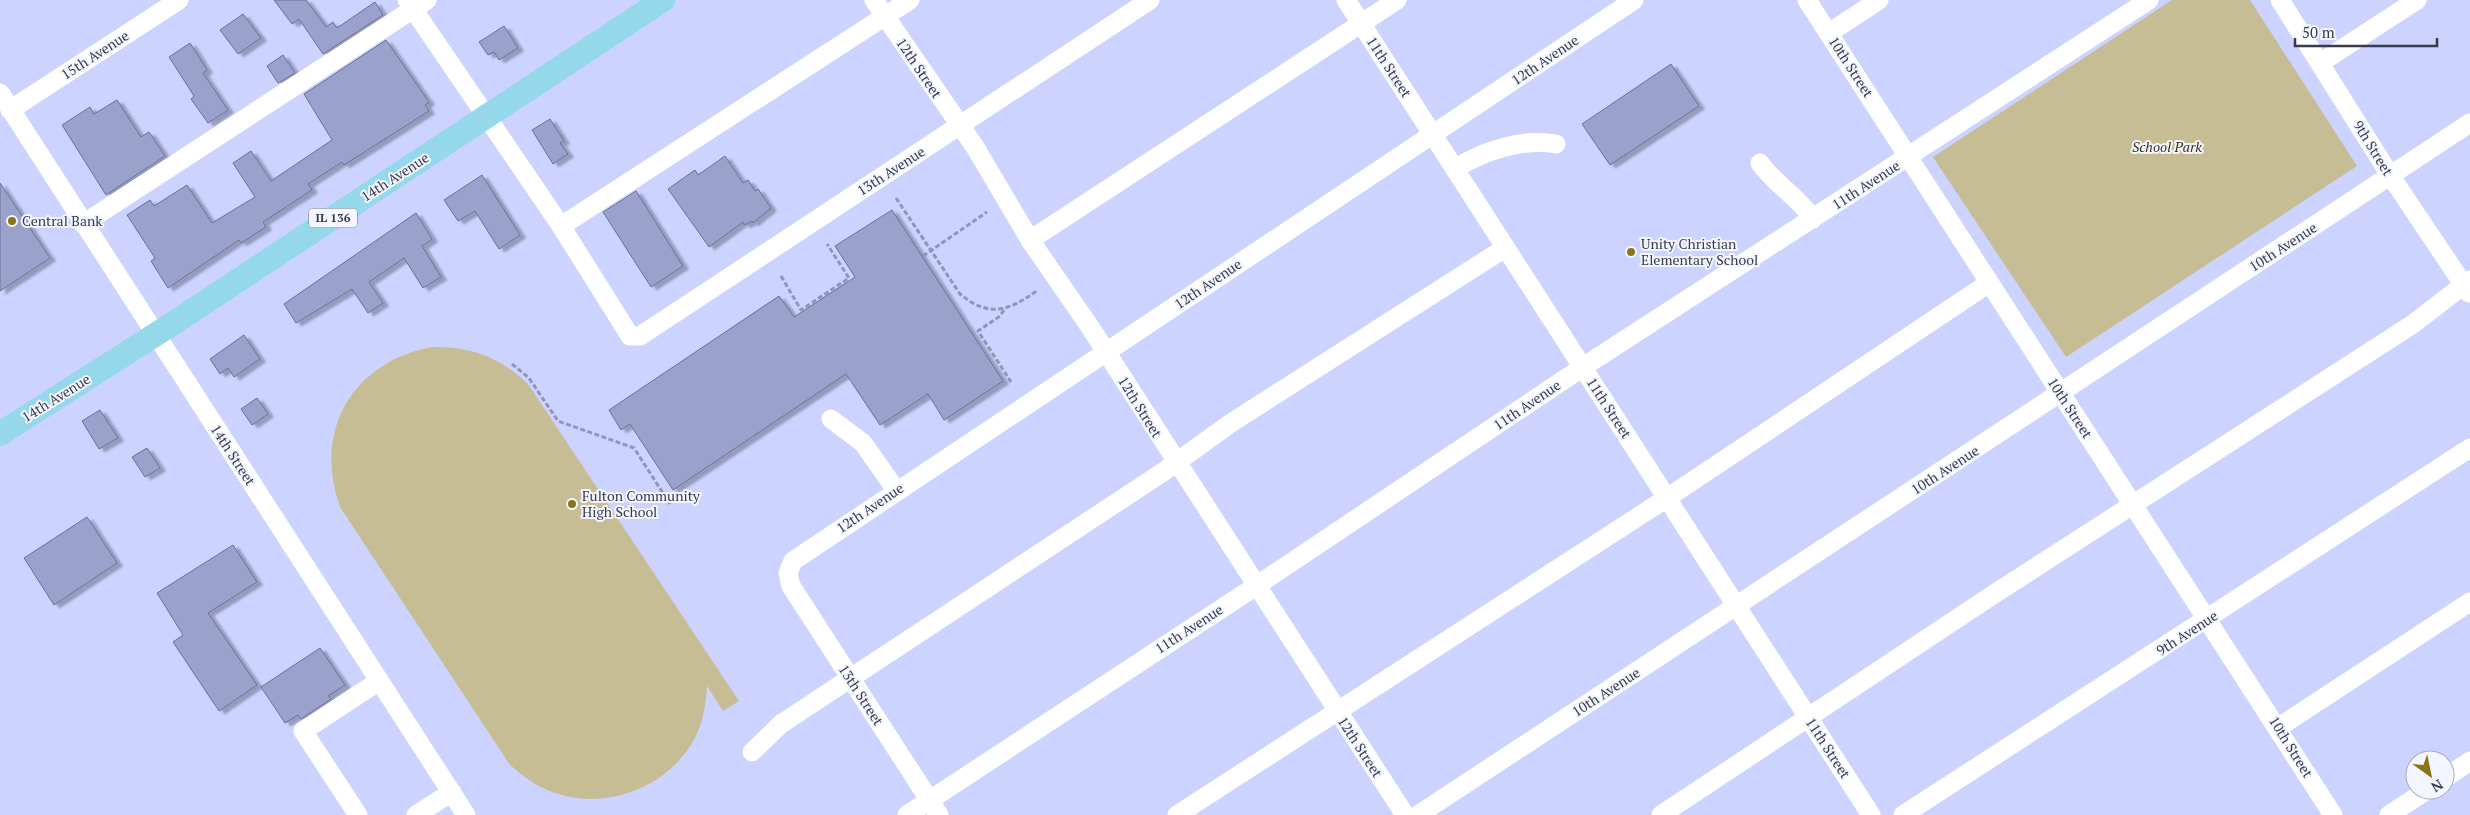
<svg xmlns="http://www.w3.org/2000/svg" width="2470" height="815" viewBox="0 0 2470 815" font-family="'PT Serif',serif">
  <defs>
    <filter id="shadow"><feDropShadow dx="5.5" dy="3" stdDeviation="1" flood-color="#0004"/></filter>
  </defs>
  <rect width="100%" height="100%" fill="#cbd3fe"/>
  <path fill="#c6bd94" d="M 2172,0 L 2250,0 L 2357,166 L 2066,357 L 1933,157 Z
    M 432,347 C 470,346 500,357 528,384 L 739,701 L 723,711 L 707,686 C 706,704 703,722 695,738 C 666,792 595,815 541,787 C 529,781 520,773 510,765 L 340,507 C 313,431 352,362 432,347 Z"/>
  <path fill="#9aa1ca" stroke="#6a7096" filter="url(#shadow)" d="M 274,0 L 306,0 L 326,27 L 333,22 L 337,28 L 375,2 L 383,15 L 323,54 L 299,19 L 292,24 Z
    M 243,14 L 261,38 L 238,54 L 220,30 Z
    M 504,26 L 518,48 L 499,60 L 494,52 L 488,55 L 479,42 Z
    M 386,40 L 429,102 L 425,105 L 429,111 L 344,165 L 342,162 L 308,184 L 312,190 L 263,222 L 266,227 L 241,243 L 239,240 L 168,288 L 151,261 L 155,258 L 127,215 L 150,200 L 154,206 L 187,185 L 212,223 L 255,197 L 233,163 L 251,151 L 271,181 L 332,140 L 304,94 Z
    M 190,43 L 207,70 L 203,73 L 228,110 L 208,123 L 191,99 L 194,96 L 169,57 Z
    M 283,55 L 295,73 L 278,83 L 267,66 Z
    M 1671,64 L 1699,106 L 1610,165 L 1582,124 Z
    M 117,100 L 141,137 L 149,132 L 165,156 L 106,195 L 62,125 L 90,107 L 94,114 Z
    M 550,119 L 564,141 L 560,143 L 568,154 L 553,164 L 532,130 Z
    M 725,156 L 743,183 L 748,180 L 755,191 L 758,189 L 771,208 L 753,223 L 752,221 L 745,225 L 743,222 L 709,247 L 668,189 L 695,170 L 698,175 Z
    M 482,175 L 520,235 L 499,249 L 475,211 L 458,221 L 444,200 Z
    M 0,183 L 50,258 L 0,291 Z
    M 636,191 L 683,266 L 651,287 L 603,212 Z
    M 892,210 L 1003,381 L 944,420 L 928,394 L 880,425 L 846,374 L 673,490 L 630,424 L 621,430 L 609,410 L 779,296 L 794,317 L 855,277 L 835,246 Z
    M 416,213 L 432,239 L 422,246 L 441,277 L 423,288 L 404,258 L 369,282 L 383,303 L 368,313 L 352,289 L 296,323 L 284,304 Z
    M 244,335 L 260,359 L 234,377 L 228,368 L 220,374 L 210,359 Z
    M 257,398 L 268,414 L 252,425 L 241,409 Z
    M 100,410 L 118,438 L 99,449 L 82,421 Z
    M 147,448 L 160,468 L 145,477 L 132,457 Z
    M 87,517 L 117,563 L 54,605 L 24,558 Z
    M 233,545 L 257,582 L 208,613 L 257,685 L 219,711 L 173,642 L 183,635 L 157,593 Z
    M 320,648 L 345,685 L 328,696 L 331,699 L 301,719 L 298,715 L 285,723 L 261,687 Z"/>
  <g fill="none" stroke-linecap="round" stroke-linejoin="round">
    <path stroke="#9096b6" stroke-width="3" stroke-dasharray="5 2.5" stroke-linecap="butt" d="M 896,198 L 960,294 C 990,319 1010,310 1038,290
      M 923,256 L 987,212
      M 781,276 L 801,310 L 849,278 L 827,244
      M 1004,310 L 1000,316 L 978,331 L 1011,382
      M 512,364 L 529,378 L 558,421 L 634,448 L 670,504"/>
    <path stroke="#fff" stroke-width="19" d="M 407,0 L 561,226 L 630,336 L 640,336 L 1150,0
      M 874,0 L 975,147 L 1030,240 L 1092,330 L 1405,815
      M 1346,0 L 1871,815
      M 1807,0 L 2333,815
      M 2280,0 L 2390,175 L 2469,293
      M 1829,33 L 1879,0
      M 2320,63 L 2417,0
      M 0,93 L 466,815
      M 10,110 L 179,0
      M 1760,163 C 1775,185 1799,197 1813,219
      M 1455,169 C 1482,151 1523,138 1556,144
      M 83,224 L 427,0
      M 561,226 L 910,0
      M 1030,240 L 1397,0
      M 831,419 L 863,443 L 896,490
      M 2279,727 L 2470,602
      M 752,752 L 781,724 L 1163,472 L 1231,423 L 1505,248
      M 2445,778 L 2470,761
      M 358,815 L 303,731 L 379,681
      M 416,815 L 452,792
      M 907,815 L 1256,586 L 1583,367 L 2149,0
      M 939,815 L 791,586 L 788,573 L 793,561 L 1634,0
      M 1177,815 L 1667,498 L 1989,283
      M 1418,815 L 2470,123
      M 1661,815 L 1988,598 L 2413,324 L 2470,280
      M 1903,815 L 2470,448
      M 2389,815 L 2427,790"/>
    <path stroke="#94d8e9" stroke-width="24" d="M 0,434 L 172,324 L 663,0"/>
  </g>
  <g fill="#887518" stroke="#f4f6ff" stroke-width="2">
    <circle cx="12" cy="221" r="5"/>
    <circle cx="1631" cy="252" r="5"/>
    <circle cx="572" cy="504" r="5"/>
  </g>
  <g text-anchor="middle" stroke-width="4" stroke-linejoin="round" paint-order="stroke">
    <rect fill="#f4f6ff" stroke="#707382" stroke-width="1" x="309" y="208.5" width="48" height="19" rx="4"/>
    <g font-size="12" font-weight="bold" fill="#383b4c">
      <text x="333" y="222">IL 136</text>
    </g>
    <g font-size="14" fill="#383b4c" stroke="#f4f6ff">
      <text transform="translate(95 55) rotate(-33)" y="5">15th Avenue</text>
      <text transform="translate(1545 60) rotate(-34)" y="5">12th Avenue</text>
      <text transform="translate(1389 67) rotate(57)" y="5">11th Street</text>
      <text transform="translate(1851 67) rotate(57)" y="5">10th Street</text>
      <text transform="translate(919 68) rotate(56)" y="5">12th Street</text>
      <text transform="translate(2373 148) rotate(58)" y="5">9th Street</text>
      <text transform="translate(891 171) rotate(-33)" y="5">13th Avenue</text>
      <text transform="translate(395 177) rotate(-33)" y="5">14th Avenue</text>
      <text transform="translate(1866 185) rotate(-33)" y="5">11th Avenue</text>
      <text transform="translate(2283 247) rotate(-33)" y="5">10th Avenue</text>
      <text transform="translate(1208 284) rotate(-34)" y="5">12th Avenue</text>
      <text transform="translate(56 398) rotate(-32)" y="5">14th Avenue</text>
      <text transform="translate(1527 405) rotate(-34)" y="5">11th Avenue</text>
      <text transform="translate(1140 407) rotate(58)" y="5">12th Street</text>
      <text transform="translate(1609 408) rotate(57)" y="5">11th Street</text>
      <text transform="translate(2070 408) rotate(57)" y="5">10th Street</text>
      <text transform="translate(233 455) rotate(57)" y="5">14th Street</text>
      <text transform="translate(1945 470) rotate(-33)" y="5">10th Avenue</text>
      <text transform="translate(870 508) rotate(-34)" y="5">12th Avenue</text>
      <text transform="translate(1189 629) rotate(-33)" y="5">11th Avenue</text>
      <text transform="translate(2187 633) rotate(-33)" y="5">9th Avenue</text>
      <text transform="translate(1606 692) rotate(-33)" y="5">10th Avenue</text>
      <text transform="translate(861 695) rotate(57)" y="5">13th Street</text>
      <text transform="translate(1360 747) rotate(57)" y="5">12th Street</text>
      <text transform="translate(2291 747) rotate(58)" y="5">10th Street</text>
      <text transform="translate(1828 748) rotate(57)" y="5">11th Street</text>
    </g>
    <g font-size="14" font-style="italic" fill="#383215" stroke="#f4f6ff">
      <text x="2167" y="152">School Park</text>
    </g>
    <g font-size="14" fill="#383b4c" stroke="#f4f6ff" text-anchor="start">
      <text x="22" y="226">Central Bank</text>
      <text x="1641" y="249">Unity Christian<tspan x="1641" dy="16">Elementary School</tspan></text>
      <text x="582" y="501">Fulton Community<tspan x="582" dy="16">High School</tspan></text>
    </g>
  </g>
  <g transform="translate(2430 775) rotate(147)"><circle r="24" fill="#f4f6ff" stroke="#a9abb7"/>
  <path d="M0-4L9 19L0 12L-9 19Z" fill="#887518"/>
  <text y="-8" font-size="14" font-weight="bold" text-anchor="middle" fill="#383b4c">N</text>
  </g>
  <path d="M2295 38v8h142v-8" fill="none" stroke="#383b4c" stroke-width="2.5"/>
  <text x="2302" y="38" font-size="15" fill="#383b4c" stroke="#f4f6ff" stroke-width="4" paint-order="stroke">50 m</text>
</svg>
